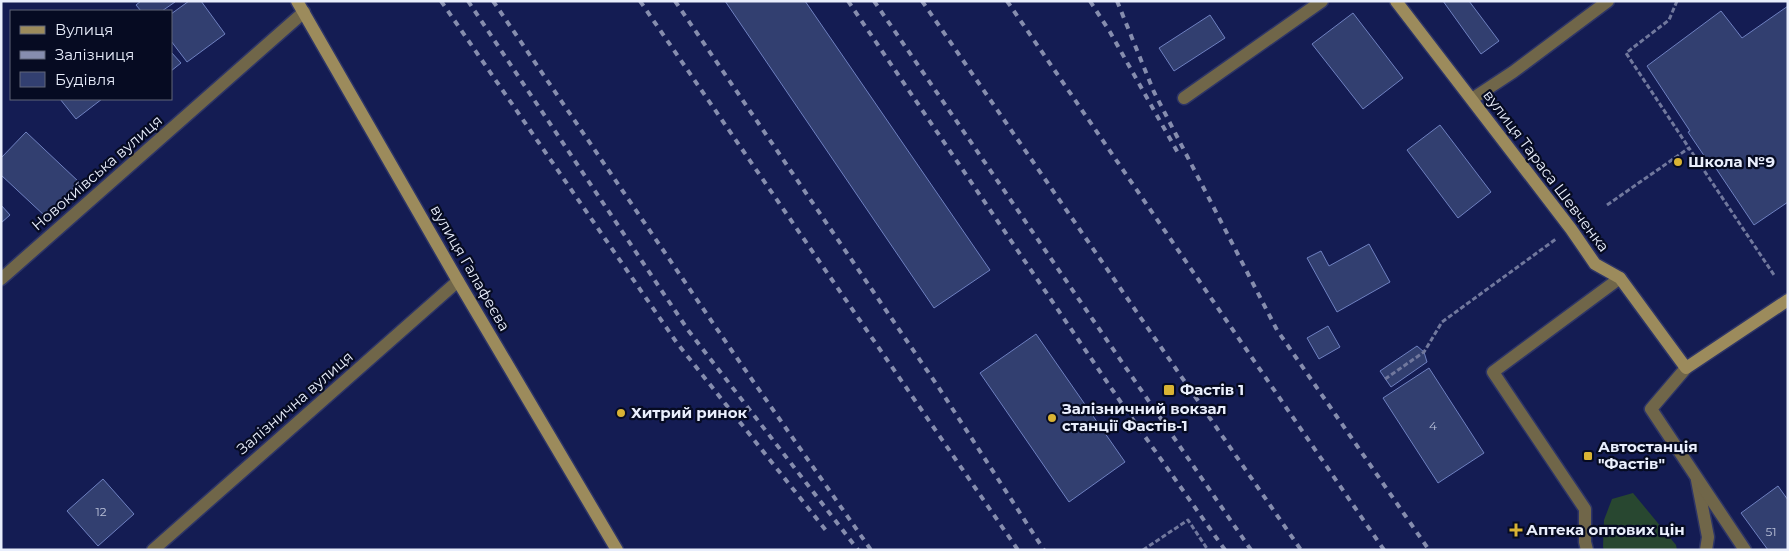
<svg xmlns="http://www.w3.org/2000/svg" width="1789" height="551" viewBox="0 0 1789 551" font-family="Montserrat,sans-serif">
  <rect width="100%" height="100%" fill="#141c53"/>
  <path fill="#284730" d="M 1633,493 L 1676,545 L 1677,550 L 1604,550 L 1603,547 L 1604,520 L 1612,499 Z"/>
  <path fill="#323f70" stroke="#6f81c1" d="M 141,1 L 174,1 L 175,2 L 162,11 L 141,11 L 136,5 Z
    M 189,1 L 201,1 L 225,34 L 187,62 L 171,41 L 171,14 Z
    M 725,1 L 805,1 L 990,270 L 934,308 Z
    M 1443,1 L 1469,1 L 1499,41 L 1481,54 Z
    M 1788,6 L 1788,202 L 1754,225 L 1709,158 L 1707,160 L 1688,132 L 1690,131 L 1647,66 L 1721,11 L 1742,38 Z
    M 1353,13 L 1403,78 L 1363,109 L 1312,44 Z
    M 1210,15 L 1225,38 L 1174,71 L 1159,48 Z
    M 171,52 L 181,63 L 171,71 Z
    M 60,99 L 102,99 L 76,119 Z
    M 1440,125 L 1491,192 L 1458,218 L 1407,150 Z
    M 26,132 L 79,182 L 46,217 L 1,175 L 1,158 Z
    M 1,205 L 10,215 L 1,223 Z
    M 1369,244 L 1390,282 L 1337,312 L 1307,258 L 1321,251 L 1329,266 Z
    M 1328,326 L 1340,347 L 1319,359 L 1307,338 Z
    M 1036,334 L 1125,462 L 1069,502 L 980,373 Z
    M 1417,346 L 1424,352 L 1427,362 L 1391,387 L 1380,371 Z
    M 1429,368 L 1484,453 L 1438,483 L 1383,398 Z
    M 103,479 L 134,514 L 98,546 L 67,511 Z
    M 1778,486 L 1788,500 L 1788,550 L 1768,550 L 1741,513 Z"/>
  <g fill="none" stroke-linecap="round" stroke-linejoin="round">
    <defs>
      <path id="lane" d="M 1184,98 L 1322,1
        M 1472,99 L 1513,72 L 1608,1
        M 1697,480 L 1708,537 L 1706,550
        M 1587,550 L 1585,542 L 1585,509 L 1493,372 L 1620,278"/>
      <path id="street" d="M 1,279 L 304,12
        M 1686,368 L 1651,409 L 1745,550
        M 153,550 L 458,281"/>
      <path id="secondary" d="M 297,1 L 458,281 L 617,550
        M 1396,1 L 1571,229 L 1595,264 L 1620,278 L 1686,368 L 1788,300"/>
    </defs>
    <use href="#lane" stroke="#2e3567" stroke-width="15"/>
    <use href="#street" stroke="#2e3567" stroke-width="15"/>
    <use href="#secondary" stroke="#2e3567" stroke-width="15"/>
    <path stroke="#71789d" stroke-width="3" stroke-dasharray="5 2.5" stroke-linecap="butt" d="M 1677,1 L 1669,20 L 1626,53 L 1689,148
      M 1607,205 L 1689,148 L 1774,275
      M 1385,379 L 1424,352 L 1442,322 L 1556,239
      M 1143,550 L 1188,520 L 1208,550"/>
    <use href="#lane" stroke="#706649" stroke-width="12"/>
    <use href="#street" stroke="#706649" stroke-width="12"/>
    <use href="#secondary" stroke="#9c8b5c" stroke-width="12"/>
    <path stroke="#868dae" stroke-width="4" stroke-dasharray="6 6" stroke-linecap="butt" d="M 441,1 L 677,343 L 828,533
      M 468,1 L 688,330 L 858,550
      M 493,1 L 732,351 L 871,550
      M 640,1 L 1018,550
      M 675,1 L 939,388 L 1044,550
      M 848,1 L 1122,404 L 1225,550
      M 874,1 L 1251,550
      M 922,1 L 1301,550
      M 1007,1 L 1384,550
      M 1090,1 L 1110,32 L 1178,153
      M 1117,1 L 1154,92 L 1277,330 L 1429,550"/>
  </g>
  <g fill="#d9b334" stroke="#060b22" stroke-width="2">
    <circle cx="1678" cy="162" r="5"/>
    <rect x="1163" y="384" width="12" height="12" rx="2.5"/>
    <circle cx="621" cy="413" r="5"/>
    <circle cx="1052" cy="418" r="5"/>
    <rect x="1583" y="451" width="10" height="10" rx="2.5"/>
    <path d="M1513.5 522.5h5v5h5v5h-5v5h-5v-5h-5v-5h5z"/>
  </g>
  <g text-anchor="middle" stroke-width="4.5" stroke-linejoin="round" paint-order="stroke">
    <g font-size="12" fill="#bbc2d9">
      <text x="1433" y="430">4</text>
      <text x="101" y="516">12</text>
      <text x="1771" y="536">51</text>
    </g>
    <g font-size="15" font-weight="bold" fill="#e9eefc" stroke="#060b22" text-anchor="start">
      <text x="1688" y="167">Школа №9</text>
      <text x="1180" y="395">Фастів 1</text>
      <text x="1062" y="414">Залізничний вокзал<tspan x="1062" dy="17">станції Фастів-1</tspan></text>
      <text x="631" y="418">Хитрий ринок</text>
      <text x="1598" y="452">Автостанція<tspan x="1598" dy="17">"Фастів"</tspan></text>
      <text x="1526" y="535">Аптека оптових цін</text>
    </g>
    <g font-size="15" fill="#e9eefc" stroke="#060b22">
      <text transform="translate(1546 171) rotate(53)" y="5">вулиця Тараса Шевченка</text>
      <text transform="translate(97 173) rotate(-41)" y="5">Новокиївська вулиця</text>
      <text transform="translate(470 268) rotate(60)" y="5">вулиця Галафеєва</text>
      <text transform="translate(295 403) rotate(-41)" y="5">Залізнична вулиця</text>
    </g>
  </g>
  <rect width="1789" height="551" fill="none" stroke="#e9eefc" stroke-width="5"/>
  <rect x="10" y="10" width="162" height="90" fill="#060b22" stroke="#616679"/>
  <rect x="20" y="26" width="25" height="8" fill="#9c8b5c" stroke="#616679"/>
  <text x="55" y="35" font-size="15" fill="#e9eefc">Вулиця</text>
  <rect x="20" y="51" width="25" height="8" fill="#868dae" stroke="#616679"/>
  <text x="55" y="60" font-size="15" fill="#e9eefc">Залізниця</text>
  <rect x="20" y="72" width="25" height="15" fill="#323f70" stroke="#616679"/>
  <text x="55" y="85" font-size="15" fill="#e9eefc">Будівля</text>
</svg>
